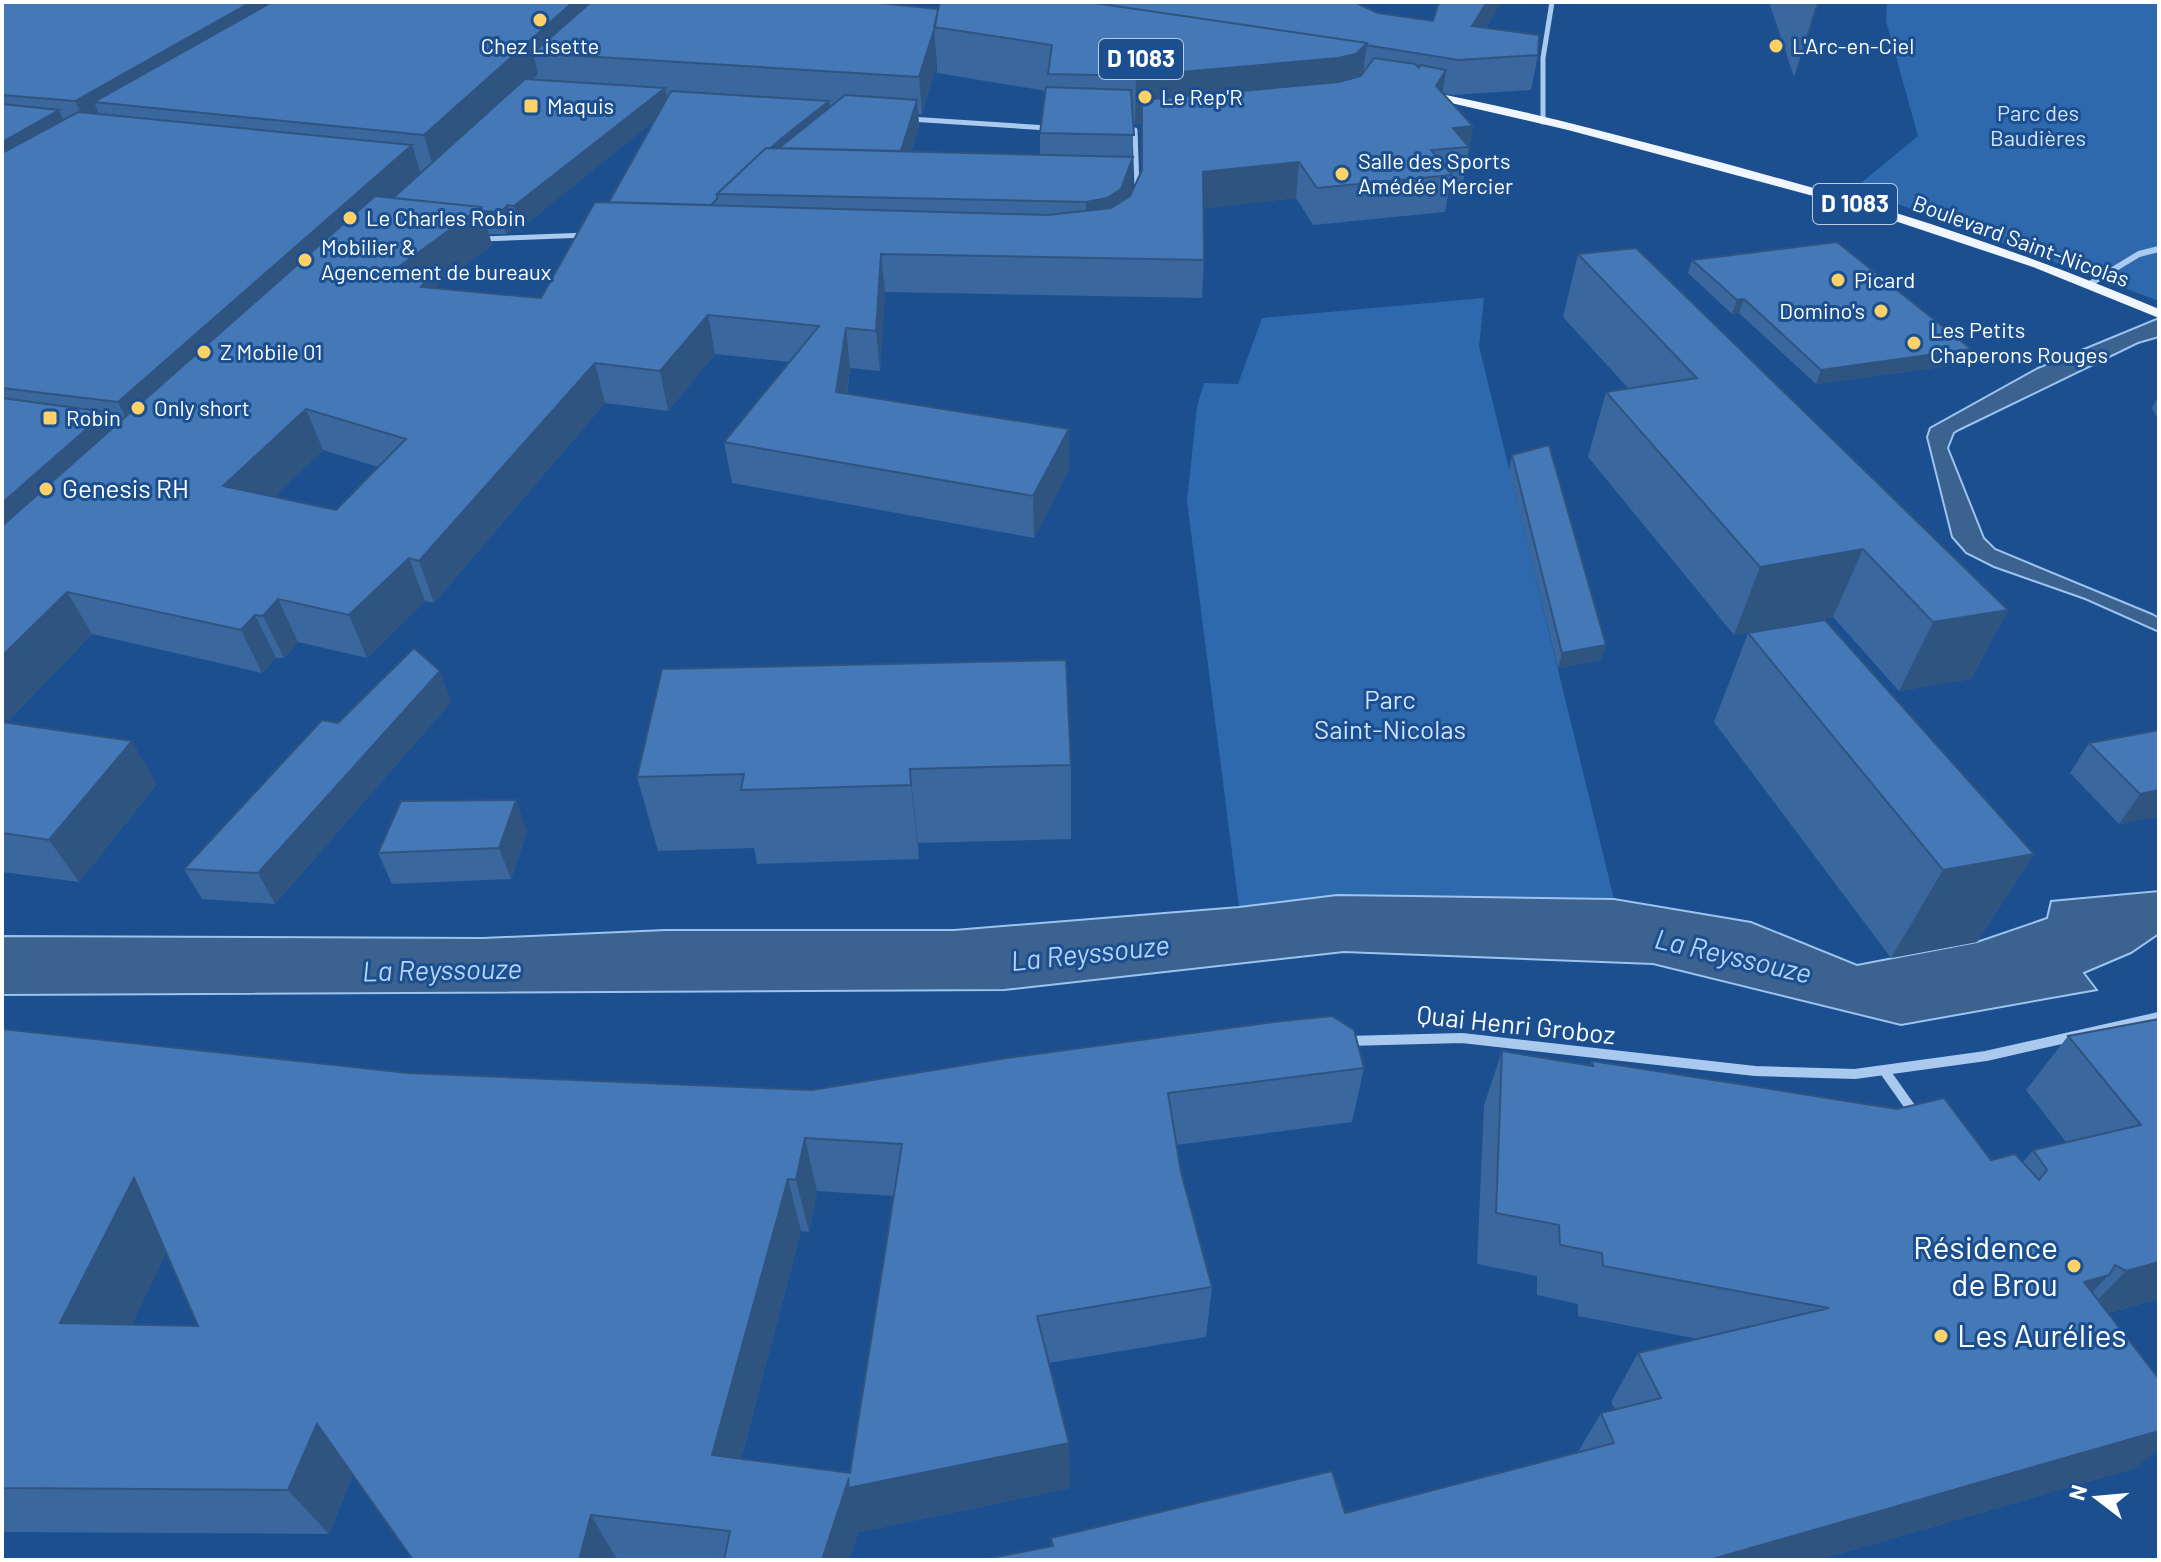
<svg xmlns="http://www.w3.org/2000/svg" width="2161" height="1562" viewBox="0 0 2161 1562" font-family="Barlow,sans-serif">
  <rect width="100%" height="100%" fill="#1b4f8f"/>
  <path fill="#2e69ad" d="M 1887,2 L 2159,2 L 2159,301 L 1855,188 L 1918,136 L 1886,21 Z
    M 1484,298 L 1479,346 L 1614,899 L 1337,895 L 1239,907 L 1187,501 L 1197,406 L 1204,383 L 1238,384 L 1262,318 Z"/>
  <path fill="#3c6290" stroke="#9cc4f0" stroke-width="2" d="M 2159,318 L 2159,337 L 2138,343 L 1959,430 L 1954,433 L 1948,448 L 1984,538 L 1995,549 L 2152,614 L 2159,618 L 2159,632 L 2085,599 L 1994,567 L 1966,553 L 1952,537 L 1927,437 L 1930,428 L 2038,368 Z
    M 2159,891 L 2159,934 L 2131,953 L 2084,973 L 2097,990 L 1901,1025 L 1653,964 L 1344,952 L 1004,990 L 2,995 L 2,936 L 483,938 L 665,930 L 954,930 L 1239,907 L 1337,895 L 1413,896 L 1614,899 L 1751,922 L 1857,965 L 1977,942 L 2047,918 L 2051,901 Z"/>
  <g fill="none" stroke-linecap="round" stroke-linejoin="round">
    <path stroke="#a9c9ee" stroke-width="5" d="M 910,119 L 1048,128
      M 1543,122 L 1543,58 L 1552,2
      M 1135,130 L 1137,189
      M 481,239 L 587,235"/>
    <path stroke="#a9c9ee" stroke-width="6" d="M 2088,285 L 2139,254 L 2159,249"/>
    <path stroke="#a9c9ee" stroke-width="10" d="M 1347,1041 L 1462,1038 L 1755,1071 L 1855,1074 L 1986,1056 L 2159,1017
      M 1886,1073 L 1915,1114"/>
    <path fill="#f0f6ff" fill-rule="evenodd" d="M 1420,90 C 1506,106 1590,128 1674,150 C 1839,193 2002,242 2159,309 L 2159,318 L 2033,267 L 1847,205 L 1568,130 L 1416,95 L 1416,91 Z"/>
  </g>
  <path fill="#3a679d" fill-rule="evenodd" d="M 2,2 L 1378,13 L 1433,21 L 1439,2 L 1501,2 L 1486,28 L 1538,55 L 1531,90 L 1452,95 L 1442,93 L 1473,126 L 1463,183 L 1450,184 L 1445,212 L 1313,225 L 1296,198 L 1204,208 L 1204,260 L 1202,298 L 885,292 L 880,371 L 850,368 L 847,394 L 1069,470 L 1034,538 L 732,483 L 724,442 L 789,362 L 715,354 L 668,411 L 605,403 L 434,603 L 425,601 L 367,658 L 298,642 L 284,658 L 276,658 L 262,673 L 92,634 L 6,723 L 157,784 L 79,882 L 2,872 ZM 937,63 L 937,73 L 1046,91 L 1040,133 L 1040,155 L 911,152 L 919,125 L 918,114 L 922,114 ZM 655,120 L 609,202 L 541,298 L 435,288 L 492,245 L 489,234 L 506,234 L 514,228 L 520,229 ZM 1133,124 L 1141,124 L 1141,172 L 1132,192 ZM 323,450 L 378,467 L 336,510 L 274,497 Z
    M 1769,2 L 1819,2 L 1794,77 Z
    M 1578,254 L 2008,610 L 1971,679 L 1899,691 L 1833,617 L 1734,635 L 1588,457 L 1606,392 L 1628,388 L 1563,317 Z
    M 1692,260 L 1971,349 L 1964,364 L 1816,384 L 1739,313 L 1732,314 L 1688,273 Z
    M 2159,395 L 2159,421 L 2152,408 Z
    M 1512,455 L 1606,645 L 1601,660 L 1558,668 L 1509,470 Z
    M 1748,633 L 2034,854 L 1977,942 L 1891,958 L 1714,722 Z
    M 451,702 L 275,904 L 202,899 L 184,869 L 338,723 Z
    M 2159,730 L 2159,816 L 2119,824 L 2070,773 L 2089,743 Z
    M 1071,765 L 1071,839 L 918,843 L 919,859 L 757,864 L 754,848 L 658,851 L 637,777 Z
    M 527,831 L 511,879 L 392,884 L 378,853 Z
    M 2159,1019 L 2159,1299 L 2108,1313 L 2136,1468 L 1818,1560 L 981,1560 L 1051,1546 L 1051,1538 L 1345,1513 L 1578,1452 L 1601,1413 L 1615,1409 L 1611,1402 L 1638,1353 L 1698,1339 L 1578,1316 L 1578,1304 L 1537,1295 L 1537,1276 L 1477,1264 L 1484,1105 L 1502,1051 L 1590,1066 L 1592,1061 L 1991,1160 L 2023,1162 L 2033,1150 L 2066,1142 L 2026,1090 L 2068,1036 Z
    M 2,1029 L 408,1073 L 812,1090 L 1364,1068 L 1352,1122 L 1176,1145 L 1181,1172 L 1212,1287 L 1206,1337 L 1049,1363 L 1070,1488 L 860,1532 L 859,1530 L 849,1560 L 630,1560 L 616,1558 L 353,1475 L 329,1534 L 2,1532 ZM 817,1191 L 894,1196 L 850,1473 L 741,1459 L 801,1231 L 809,1232 ZM 166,1252 L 198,1326 L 132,1324 Z"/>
  <path fill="#305480" d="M 251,2 L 319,2 L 94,102 L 105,128 L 91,136 L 75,101 Z
    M 573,2 L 615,2 L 533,53 L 538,74 L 434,171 L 424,135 Z
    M 1487,2 L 1501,2 L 1467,60 L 1472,26 Z
    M 1818,2 L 1819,2 L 1794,77 L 1815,8 Z
    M 934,28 L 937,63 L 922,114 L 919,77 Z
    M 1367,43 L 1361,90 L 1142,100 L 1141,124 L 1135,124 L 1136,76 Z
    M 1446,70 L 1441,104 L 1436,86 Z
    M 665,88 L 669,109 L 520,229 L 514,206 Z
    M 917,100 L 919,125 L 903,177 L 901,151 Z
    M 829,101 L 831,119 L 723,194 L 782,138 Z
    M 59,110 L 75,145 L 2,189 L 2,142 Z
    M 1473,126 L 1469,147 L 1453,128 Z
    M 412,145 L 423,181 L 138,442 L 118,402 Z
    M 1133,157 L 1132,193 L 1086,240 L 1086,202 Z
    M 1299,162 L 1296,198 L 1201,209 L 1203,172 Z
    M 508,205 L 514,228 L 506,234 L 500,212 Z
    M 481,207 L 492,245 L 431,291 L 386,276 Z
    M 881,254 L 885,292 L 880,371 L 876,331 Z
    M 1744,299 L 1739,313 L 1732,314 L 1737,300 Z
    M 708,315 L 715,354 L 668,411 L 660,371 Z
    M 846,328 L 850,368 L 841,433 L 836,392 Z
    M 1971,349 L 1964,364 L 1816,384 L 1821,370 Z
    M 595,363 L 605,403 L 434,603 L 419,561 Z
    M 306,409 L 323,450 L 242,528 L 223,486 Z
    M 106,412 L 127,453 L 2,567 L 2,503 Z
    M 1069,429 L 1069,470 L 1034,538 L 1033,496 Z
    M 1863,549 L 1833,617 L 1734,635 L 1760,567 Z
    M 409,558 L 425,601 L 367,658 L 349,615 Z
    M 67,592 L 92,634 L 2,727 L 2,656 Z
    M 278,599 L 298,642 L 284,658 L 263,616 Z
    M 2008,610 L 1971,679 L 1899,691 L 1933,622 Z
    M 255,615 L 276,658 L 262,673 L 241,630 Z
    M 1606,645 L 1601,660 L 1558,668 L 1562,653 Z
    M 440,671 L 451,702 L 275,904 L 258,873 Z
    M 132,741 L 157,784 L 79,882 L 49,840 Z
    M 910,769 L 918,843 L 919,859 L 911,785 Z
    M 2159,790 L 2159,816 L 2119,824 L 2140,794 Z
    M 516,800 L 527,831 L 511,879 L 499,848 Z
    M 2034,854 L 1977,942 L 1891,958 L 1943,870 Z
    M 805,1138 L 817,1191 L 809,1232 L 796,1180 Z
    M 134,1178 L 177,1231 L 109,1372 L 60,1323 Z
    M 788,1179 L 801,1231 L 730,1500 L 712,1455 Z
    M 2159,1262 L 2159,1299 L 2077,1321 L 2126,1271 Z
    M 2109,1275 L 2060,1325 L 2084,1282 Z
    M 317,1424 L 355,1470 L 329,1534 L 288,1490 Z
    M 2159,1431 L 2159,1449 L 2136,1468 L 1818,1560 L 1709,1560 Z
    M 1069,1443 L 1070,1488 L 860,1532 L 859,1530 L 849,1560 L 822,1560 L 849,1478 Z
    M 591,1515 L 616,1558 L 616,1560 L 579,1560 Z"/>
  <path fill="#4478b7" stroke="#305480" stroke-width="2" fill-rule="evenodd" d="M 2,2 L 251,2 L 75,101 L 2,95 Z
    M 272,2 L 573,2 L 424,135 L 94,102 Z
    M 591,2 L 870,2 L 938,9 L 935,27 L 919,77 L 533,53 Z
    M 940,2 L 1088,2 L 1367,43 L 1356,54 L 1338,58 L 1136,76 L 1048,74 L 1052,45 L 934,27 Z
    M 1088,2 L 1354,2 L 1378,13 L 1433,21 L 1439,2 L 1487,2 L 1472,26 L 1539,35 L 1538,55 L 1458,60 L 1366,45 L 1367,43 Z
    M 1374,58 L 1415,64 L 1419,68 L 1420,65 L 1446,70 L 1436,86 L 1473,126 L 1453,128 L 1469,147 L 1431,150 L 1452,175 L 1317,188 L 1299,162 L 1203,172 L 1204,260 L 881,254 L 876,331 L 846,328 L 836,392 L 1069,429 L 1033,496 L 724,442 L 819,326 L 708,315 L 660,371 L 595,363 L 419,561 L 409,558 L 349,615 L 278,599 L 263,616 L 255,615 L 241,630 L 67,592 L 2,656 L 2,526 L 375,196 L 481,207 L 386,276 L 427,280 L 421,287 L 541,298 L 595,202 L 1048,215 L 1111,208 L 1130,196 L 1142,170 L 1142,100 L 1339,82 L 1361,76 ZM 306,409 L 406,439 L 336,510 L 223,486 Z
    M 525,79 L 665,88 L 514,206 L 508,205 L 500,212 L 482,211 L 481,207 L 393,198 Z
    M 1046,87 L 1131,90 L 1134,135 L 1040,133 Z
    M 671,91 L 829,101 L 782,138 L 771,148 L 766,148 L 717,194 L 717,199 L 711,205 L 609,202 Z
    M 845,95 L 917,100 L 901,151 L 779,148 Z
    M 2,104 L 59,110 L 2,142 Z
    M 78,112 L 412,145 L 118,402 L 2,388 L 2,153 Z
    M 766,148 L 1133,157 L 1121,189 L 1107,198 L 1086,202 L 717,194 Z
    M 1837,242 L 1971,349 L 1821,370 L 1744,299 L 1737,300 L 1692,260 Z
    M 1636,248 L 2008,610 L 1933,622 L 1863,549 L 1760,567 L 1606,392 L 1697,378 L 1578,254 Z
    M 2,398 L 106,412 L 2,503 Z
    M 1549,445 L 1606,645 L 1562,653 L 1512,455 Z
    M 1825,620 L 2034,854 L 1943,870 L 1748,633 Z
    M 414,648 L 440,671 L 258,873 L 184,869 L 322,720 L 338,723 Z
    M 1066,660 L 1071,765 L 910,769 L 911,785 L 741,790 L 744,774 L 637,777 L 662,669 Z
    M 2,722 L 132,741 L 49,840 L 2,833 Z
    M 2159,730 L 2159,790 L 2140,794 L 2089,743 Z
    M 516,800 L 499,848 L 378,853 L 401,801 Z
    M 1332,1016 L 1354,1030 L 1364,1068 L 1168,1093 L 1181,1172 L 1212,1287 L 1037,1316 L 1069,1443 L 848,1488 L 849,1478 L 822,1560 L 724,1560 L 730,1531 L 591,1515 L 579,1560 L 413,1560 L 317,1424 L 288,1490 L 2,1488 L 2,1029 L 408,1073 L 812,1090 L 1007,1058 L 1273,1022 ZM 805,1138 L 902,1144 L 850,1473 L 712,1455 L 788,1179 L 796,1180 ZM 134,1178 L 198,1326 L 60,1323 Z
    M 2159,1019 L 2159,1262 L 2126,1271 L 2115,1265 L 2109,1275 L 2084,1282 L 2159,1379 L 2159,1431 L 1709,1560 L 981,1560 L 1053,1546 L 1051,1538 L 1332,1471 L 1345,1513 L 1614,1443 L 1601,1413 L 1661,1398 L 1638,1353 L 1829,1308 L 1603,1266 L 1602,1253 L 1560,1245 L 1559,1225 L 1496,1213 L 1502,1051 L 1593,1066 L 1592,1061 L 1897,1109 L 1944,1098 L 1991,1160 L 2015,1154 L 2039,1180 L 2047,1170 L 2033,1150 L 2141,1125 L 2068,1036 Z"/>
  <g fill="#ffd166" stroke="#1b4f8f" stroke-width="3">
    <circle cx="540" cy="20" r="8"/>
    <circle cx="1776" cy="46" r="8"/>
    <circle cx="1145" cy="97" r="8"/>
    <rect x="523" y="98" width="16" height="16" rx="4"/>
    <circle cx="1342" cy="174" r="8"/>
    <circle cx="350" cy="218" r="8"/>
    <circle cx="305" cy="260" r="8"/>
    <circle cx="1838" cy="280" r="8"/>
    <circle cx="1881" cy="311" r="8"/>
    <circle cx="1914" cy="343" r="8"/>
    <circle cx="204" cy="352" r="8"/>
    <circle cx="138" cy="408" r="8"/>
    <rect x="42" y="410" width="16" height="16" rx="4"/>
    <circle cx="46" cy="489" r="8"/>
    <circle cx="2074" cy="1266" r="8"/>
    <circle cx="1941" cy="1336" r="8"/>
  </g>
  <g text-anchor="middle" stroke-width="6" stroke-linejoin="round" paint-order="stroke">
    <g font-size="22" fill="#fff" stroke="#1b4f8f" text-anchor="start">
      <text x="540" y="54" text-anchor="middle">Chez Lisette</text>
      <text x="1792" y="54">L'Arc-en-Ciel</text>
      <text x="1161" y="105">Le Rep'R</text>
      <text x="547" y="114">Maquis</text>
      <text x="1358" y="169">Salle des Sports<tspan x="1358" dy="25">Amédée Mercier</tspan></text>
      <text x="366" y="226">Le Charles Robin</text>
      <text x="321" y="255">Mobilier &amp;<tspan x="321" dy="25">Agencement de bureaux</tspan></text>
      <text x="1854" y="288">Picard</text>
      <text x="1865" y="319" text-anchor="end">Domino's</text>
      <text x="1930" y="338">Les Petits<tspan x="1930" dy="25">Chaperons Rouges</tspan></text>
      <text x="220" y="360">Z Mobile 01</text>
      <text x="154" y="416">Only short</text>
      <text x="66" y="426">Robin</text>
    </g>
    <g font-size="22" fill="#cfe3fa" stroke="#1b4f8f">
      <text x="2038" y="121">Parc des<tspan x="2038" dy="25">Baudières</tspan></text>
    </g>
    <g font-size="22" fill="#fff" stroke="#1b4f8f">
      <text transform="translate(2021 241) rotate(20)" y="8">Boulevard Saint-Nicolas</text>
    </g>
    <g fill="#1b4f8f" stroke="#bbcadd" stroke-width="2">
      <rect x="1099" y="39" width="84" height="40" rx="6"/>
      <rect x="1813" y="184" width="84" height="40" rx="6"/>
    </g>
    <g font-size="24" font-weight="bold" fill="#fff">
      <text x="1141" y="67">D 1083</text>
      <text x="1855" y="212">D 1083</text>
    </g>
    <g font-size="26" fill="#fff" stroke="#1b4f8f" text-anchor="start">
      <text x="62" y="498">Genesis RH</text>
    </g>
    <g font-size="26" fill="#cfe3fa" stroke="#1b4f8f">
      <text x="1390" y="709">Parc<tspan x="1390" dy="30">Saint-Nicolas</tspan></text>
    </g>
    <g font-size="26" fill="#fff" stroke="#1b4f8f">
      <text transform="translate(1516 1025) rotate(6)" y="9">Quai Henri Groboz</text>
    </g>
    <g font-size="28" font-style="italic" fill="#b5d3f5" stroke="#1b4f8f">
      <text transform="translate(1090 953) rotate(-6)" y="10">La Reyssouze</text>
      <text transform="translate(1733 956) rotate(13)" y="10">La Reyssouze</text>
      <text transform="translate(442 970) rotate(-1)" y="10">La Reyssouze</text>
    </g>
    <g font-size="32" fill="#fff" stroke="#1b4f8f" text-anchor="end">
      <text x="2058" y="1259">Résidence<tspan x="2058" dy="37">de Brou</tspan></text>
      <text x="1957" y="1347" text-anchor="start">Les Aurélies</text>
    </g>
  </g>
  <rect width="2161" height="1562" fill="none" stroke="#ffffff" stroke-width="8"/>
  <g transform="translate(2097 1498) rotate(286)" stroke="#1b4f8f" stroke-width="6" paint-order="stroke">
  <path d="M0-6L14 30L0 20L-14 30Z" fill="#ffffff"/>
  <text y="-12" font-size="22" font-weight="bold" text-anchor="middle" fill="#ffffff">N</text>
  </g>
</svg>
